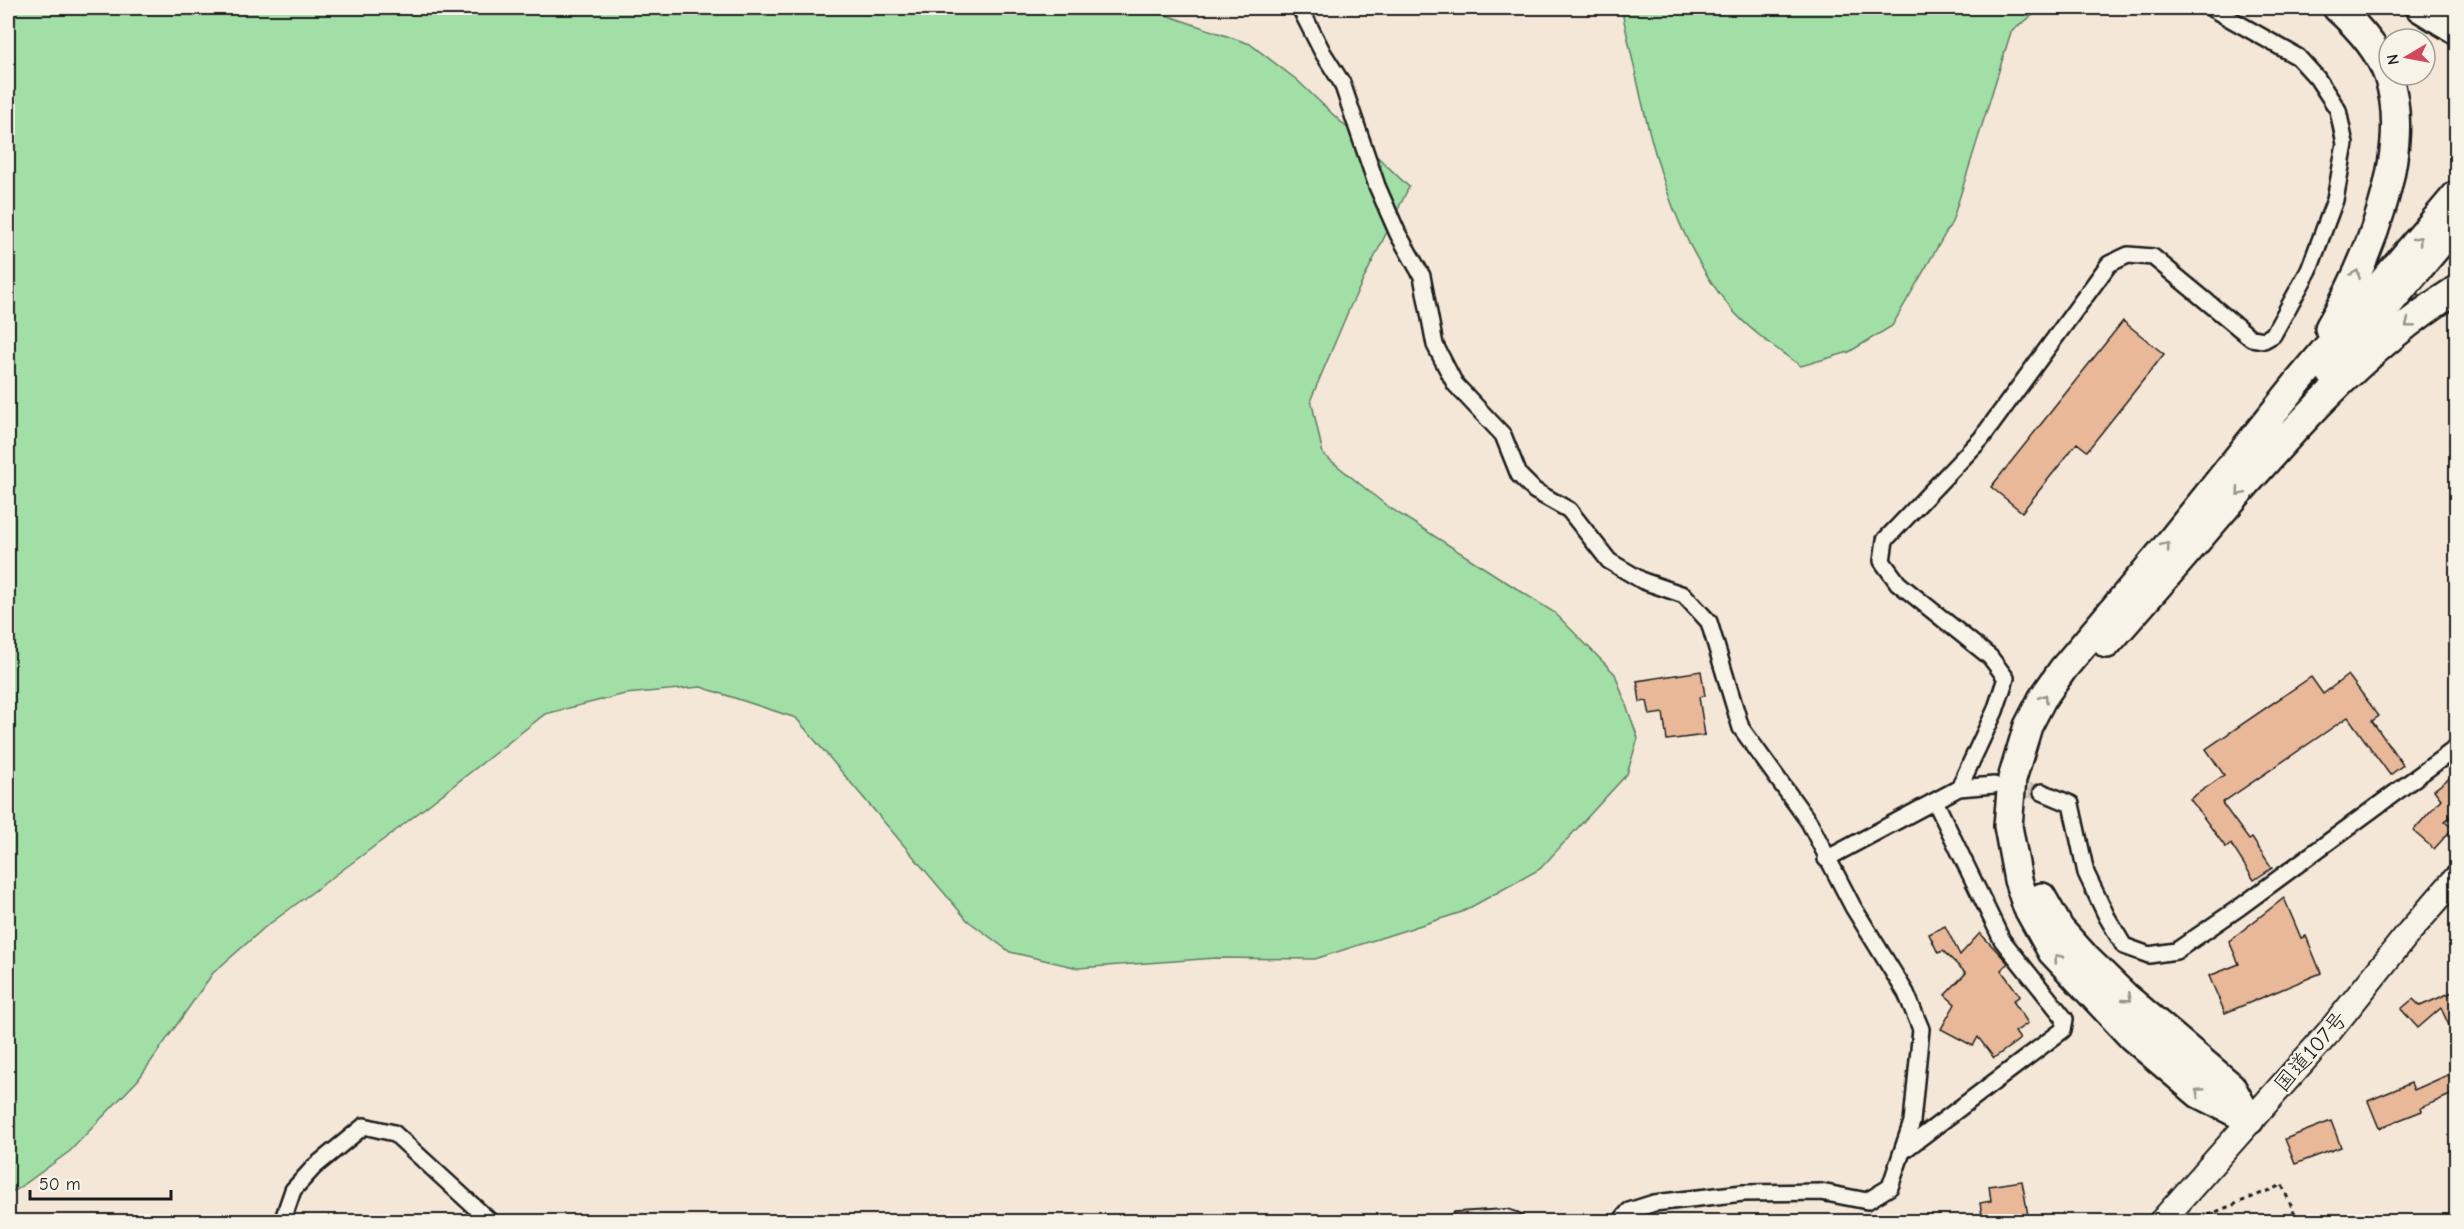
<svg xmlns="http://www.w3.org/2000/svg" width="2464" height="1229" viewBox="0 0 2464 1229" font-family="'Comic Neue','Klee One',sans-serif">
  <rect width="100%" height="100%" fill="#f4e7d8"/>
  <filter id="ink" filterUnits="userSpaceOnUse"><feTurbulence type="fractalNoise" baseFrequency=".0167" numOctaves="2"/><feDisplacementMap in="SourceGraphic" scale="12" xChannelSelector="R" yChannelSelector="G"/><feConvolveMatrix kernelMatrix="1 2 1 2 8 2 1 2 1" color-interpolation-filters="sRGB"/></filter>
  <g filter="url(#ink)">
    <path fill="#a1dfa7" stroke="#5e7e62" stroke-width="1.5" d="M 8,8 L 1146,8 L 1250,44 L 1297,80 L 1409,187 L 1350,307 L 1311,399 L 1323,454 L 1387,506 L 1555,613 L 1615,674 L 1638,738 L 1627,774 L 1540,869 L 1462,912 L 1315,959 L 1216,958 L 1078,968 L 1010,952 L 967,920 L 796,718 L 701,687 L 625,694 L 545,714 L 399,828 L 264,928 L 213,973 L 138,1080 L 70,1151 L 18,1189 L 8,1193 Z
      M 1621,8 L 2042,8 L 2011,32 L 1952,222 L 1892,326 L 1849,352 L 1801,366 C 1778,350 1745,327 1728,305 C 1660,220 1645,110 1621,8 Z"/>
    <path fill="#e8b899" stroke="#1c1c1c" stroke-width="1.5" d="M 2123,321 L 2164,354 L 2087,451 L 2077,443 L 2022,512 L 1991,487 Z
      M 1701,671 L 1705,696 L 1699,697 L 1705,735 L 1667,740 L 1663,713 L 1650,715 L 1647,701 L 1640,702 L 1637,681 Z
      M 2348,675 L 2379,716 L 2372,721 L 2403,765 L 2390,775 L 2348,717 L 2222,803 L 2249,840 L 2252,838 L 2272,868 L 2254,880 L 2231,844 L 2226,848 L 2190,799 L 2224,775 L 2206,749 L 2311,677 L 2323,694 Z
      M 2451,777 L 2455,783 L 2457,782 L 2457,820 L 2453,815 L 2445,821 L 2453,828 L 2434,849 L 2413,831 L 2441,799 L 2434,790 Z
      M 2284,898 L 2301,938 L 2306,936 L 2321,973 L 2225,1013 L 2209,976 L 2239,964 L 2229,941 Z
      M 1945,926 L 1960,955 L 1980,933 L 2008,963 L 2001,970 L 2020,996 L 2013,1001 L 2028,1023 L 2015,1032 L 2020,1039 L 1994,1058 L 1978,1037 L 1973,1046 L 1941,1029 L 1955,1004 L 1945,995 L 1966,973 L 1943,951 L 1938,953 L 1929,934 Z
      M 2457,990 L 2457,1043 L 2441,1008 L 2418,1028 L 2401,1009 L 2413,999 L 2420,1006 Z
      M 2457,1071 L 2457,1092 L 2421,1108 L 2422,1111 L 2379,1128 L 2368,1101 L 2411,1083 L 2414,1090 Z
      M 2331,1121 L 2341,1147 L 2295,1164 L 2285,1139 Z
      M 2022,1181 L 2029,1221 L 1983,1221 L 1980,1203 L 1991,1201 L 1989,1186 Z"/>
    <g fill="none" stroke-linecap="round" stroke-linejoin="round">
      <path stroke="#c9beb2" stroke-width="15" stroke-dasharray="15 8" stroke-linecap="butt" d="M 2006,787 L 2042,792"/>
      <defs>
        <path id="minor" d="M 1300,8 L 1323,53 L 1342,83 L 1377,186 L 1398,234 L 1422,276 L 1435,345 L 1455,384 L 1503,435 L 1519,475 L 1535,491 L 1569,510 L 1609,561 L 1643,581 L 1684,595 L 1709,622 L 1741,728 L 1809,822 L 1853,907 L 1906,993 L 1921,1029 L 1912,1122 L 1890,1187 L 1867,1201 L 1821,1192 L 1743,1193 L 1654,1203 L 1629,1211 L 1620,1222
          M 1959,788 L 1995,711 L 2006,678 L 1990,657 L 1898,583 L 1882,561 L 1885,540 L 1981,439 L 2109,264 L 2128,255 L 2153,257 L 2251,338 L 2264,340 L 2273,335 L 2309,270 L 2335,200 L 2345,144 L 2338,110 L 2317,78 L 2298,57 L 2211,8
          M 2042,792 L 2071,804 L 2086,873 L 2107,917 L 2124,946 L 2149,955 L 2176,951 L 2240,907 L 2456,748
          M 1826,859 L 1959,788 L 1994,785
          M 1903,1151 L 2063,1030 L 2065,1019 L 2002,940 L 1935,801
          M 282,1222 L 293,1190 L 314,1167 L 364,1126 L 394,1133 L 491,1222"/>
        <path id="tertiary" d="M 1457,1222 L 1506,1219 L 1515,1222"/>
        <path id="trunk" d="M 2161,1222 L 2329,1032 L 2410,931 L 2456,878"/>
        <path id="motorway" d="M 2420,8 L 2456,30
          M 2329,328 C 2367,262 2414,151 2388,76 C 2379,50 2357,26 2337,8
          M 2331,373 L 2447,235
          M 2107,644 C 2140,606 2175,567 2208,528 C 2282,442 2359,351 2456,290
          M 2042,897 L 2060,929 L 2088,960 L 2125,996 L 2231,1086 L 2250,1120
          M 2250,1120 L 2199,1094 L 2132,1037 L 2052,952 L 2027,907 L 2018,880 L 2008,826 L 2012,779 L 2028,726 L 2042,699 L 2063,669 L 2166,547 L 2299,381 L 2456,195"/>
      </defs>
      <use href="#minor" stroke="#1c1c1c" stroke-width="20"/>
      <use href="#tertiary" stroke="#1c1c1c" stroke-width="22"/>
      <use href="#trunk" stroke="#1c1c1c" stroke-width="28"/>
      <use href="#motorway" stroke="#1c1c1c" stroke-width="32"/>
      <path stroke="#1c1c1c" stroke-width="3" stroke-dasharray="4.5 4.5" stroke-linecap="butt" d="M 2191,1222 L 2282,1185 L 2298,1222"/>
      <use href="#minor" stroke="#f7f3e8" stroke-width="15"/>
      <use href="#tertiary" stroke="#f7f3e8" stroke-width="18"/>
      <use href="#trunk" stroke="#f7f3e8" stroke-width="24"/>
      <use href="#motorway" stroke="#f7f3e8" stroke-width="27"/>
    </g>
    <defs><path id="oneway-chevron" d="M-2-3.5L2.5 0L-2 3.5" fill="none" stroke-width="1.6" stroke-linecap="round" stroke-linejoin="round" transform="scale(1.5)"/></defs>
    <g stroke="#94928c">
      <use href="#oneway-chevron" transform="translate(2418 240) rotate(-50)"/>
      <use href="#oneway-chevron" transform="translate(2356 274) rotate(-67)"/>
      <use href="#oneway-chevron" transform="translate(2409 324) rotate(141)"/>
      <use href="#oneway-chevron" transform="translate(2240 492) rotate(131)"/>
      <use href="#oneway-chevron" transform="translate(2166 546) rotate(-50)"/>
      <use href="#oneway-chevron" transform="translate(2044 698) rotate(-58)"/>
      <use href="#oneway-chevron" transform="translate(2058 958) rotate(-129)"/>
      <use href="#oneway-chevron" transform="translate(2128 998) rotate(41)"/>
      <use href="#oneway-chevron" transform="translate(2199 1092) rotate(-145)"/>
    </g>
  </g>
  <g text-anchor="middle" stroke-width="4.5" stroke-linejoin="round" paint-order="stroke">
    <g font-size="22" fill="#1c1c1c" stroke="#f7f3e8">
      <text transform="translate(2310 1051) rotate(-49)" y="8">国道107号</text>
    </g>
  </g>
  <rect width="2464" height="1229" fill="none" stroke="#f7f3e8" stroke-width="30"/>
  <rect x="15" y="15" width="2434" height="1199" fill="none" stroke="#1c1c1c" stroke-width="2" filter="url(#ink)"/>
  <g transform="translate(2407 57) rotate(260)"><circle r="28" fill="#f7f3e8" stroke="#9f9d96" stroke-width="1.5"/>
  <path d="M0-4.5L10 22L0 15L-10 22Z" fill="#d1495b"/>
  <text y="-9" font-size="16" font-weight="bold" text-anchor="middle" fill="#1c1c1c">N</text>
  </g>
  <path d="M30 1190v9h141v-9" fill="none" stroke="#1c1c1c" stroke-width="3"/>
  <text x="39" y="1190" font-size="18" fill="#1c1c1c" stroke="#f7f3e8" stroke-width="4.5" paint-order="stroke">50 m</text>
</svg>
